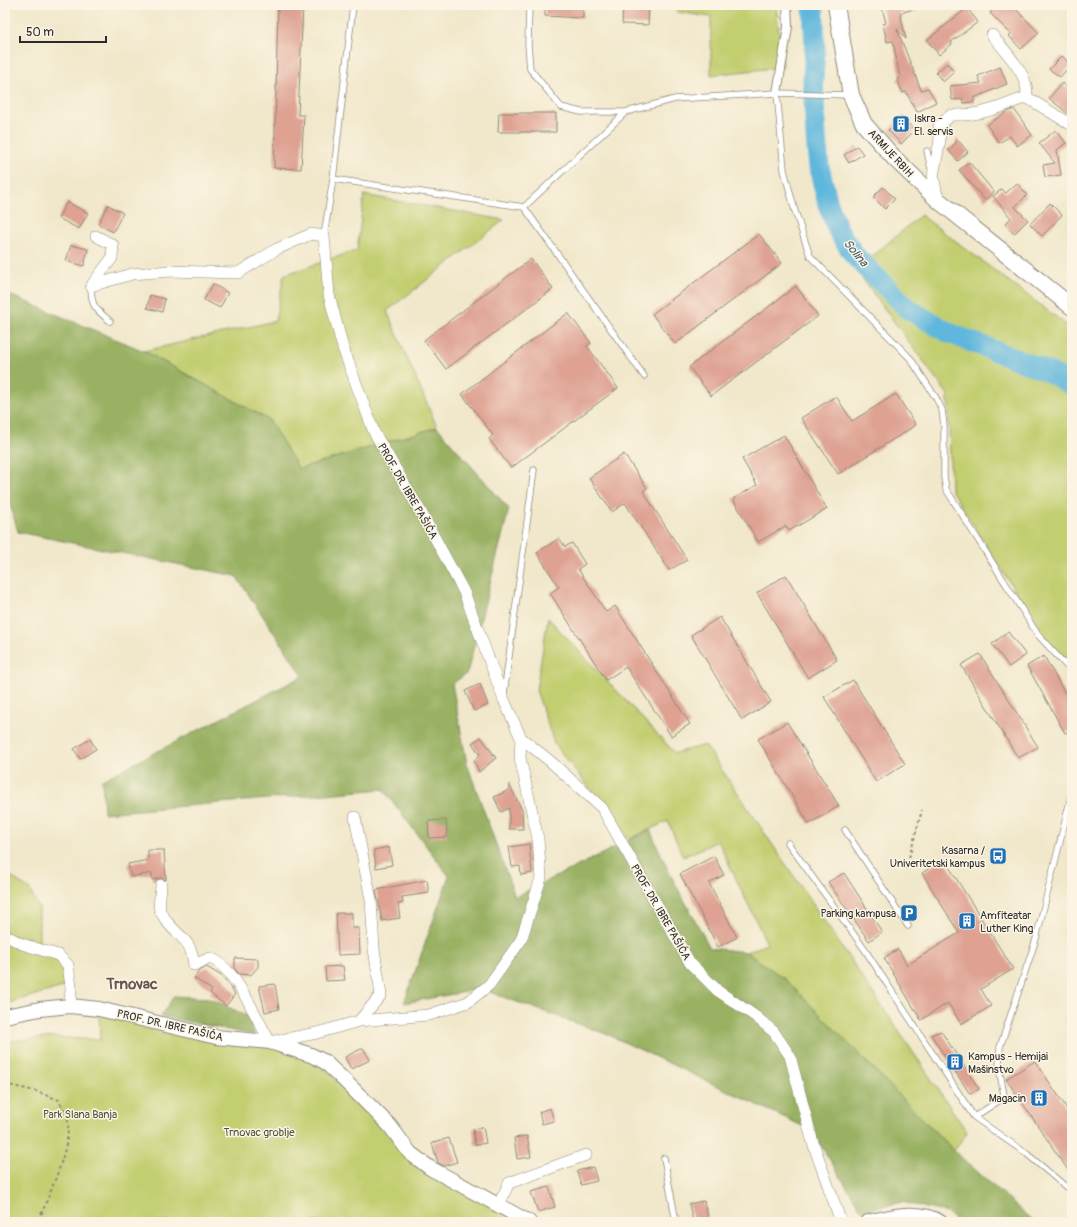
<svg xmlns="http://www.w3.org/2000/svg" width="1077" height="1227" viewBox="0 0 1077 1227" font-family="Pangolin,sans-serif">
  <rect width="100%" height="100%" fill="#fcf5e5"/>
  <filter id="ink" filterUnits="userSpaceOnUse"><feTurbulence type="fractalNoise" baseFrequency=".025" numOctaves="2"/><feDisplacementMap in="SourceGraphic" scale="8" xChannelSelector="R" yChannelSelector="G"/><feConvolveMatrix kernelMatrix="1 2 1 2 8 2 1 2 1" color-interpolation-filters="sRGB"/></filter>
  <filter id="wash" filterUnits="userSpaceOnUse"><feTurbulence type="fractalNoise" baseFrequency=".012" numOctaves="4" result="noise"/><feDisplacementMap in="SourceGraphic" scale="16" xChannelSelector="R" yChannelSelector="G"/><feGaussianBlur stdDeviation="0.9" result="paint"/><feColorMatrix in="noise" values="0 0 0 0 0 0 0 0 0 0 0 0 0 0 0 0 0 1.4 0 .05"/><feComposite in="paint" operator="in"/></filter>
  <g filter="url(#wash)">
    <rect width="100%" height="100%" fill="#f1e8cb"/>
    <path fill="#c2ce70" stroke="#767c4e" d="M 677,5 L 776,5 L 783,67 L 711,75 L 711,17 L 677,12 Z
      M 364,195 L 504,220 L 387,311 L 437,427 L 299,469 L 269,420 L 144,351 L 275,321 L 284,275 L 357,250 Z
      M 921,215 L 1072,329 L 1072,665 L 1047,641 L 951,490 L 948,395 L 856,270 Z
      M 548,618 L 675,753 L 705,745 L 967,1132 L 954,1151 L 786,980 L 746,952 L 767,944 L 718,841 L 683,857 L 668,821 L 629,839 L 554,743 L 536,690 Z
      M 5,872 L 29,889 L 39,908 L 39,949 L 58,955 L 67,974 L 63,987 L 5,1004 Z
      M 99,1009 L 311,1055 L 410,1153 L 529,1222 L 5,1222 L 5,1042 L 51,1037 L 100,1040 Z"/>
    <path fill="#99b162" stroke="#626e46" d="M 5,293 L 144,351 L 269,420 L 299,469 L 437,427 L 509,509 L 467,673 L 452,684 L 467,764 L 515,897 L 650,830 L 670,874 L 710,948 L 746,952 L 786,980 L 954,1151 L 1034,1222 L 957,1222 L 948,1213 L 902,1202 L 862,1211 L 811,1130 L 609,1035 L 481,989 L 404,1003 L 449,876 L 383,789 L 104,813 L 102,780 L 303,676 L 236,576 L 18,532 L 5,486 Z
      M 174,996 L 208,998 L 250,1017 L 254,1035 L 161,1016 Z"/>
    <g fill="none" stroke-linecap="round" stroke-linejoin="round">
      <path stroke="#60b7dd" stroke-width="21" d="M 813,5 L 815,49 L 813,81 L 816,137 L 819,167 L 828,204 L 838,230 L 854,255 L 908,309 L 949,333 L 1049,372 L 1072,385"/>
    </g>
    <g id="blocks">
      <path fill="#dea192" d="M 278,5 L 303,5 L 298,115 L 304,115 L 301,169 L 274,168 Z
        M 545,5 L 583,5 L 583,18 L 545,16 Z
        M 623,5 L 649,5 L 648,25 L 622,24 Z
        M 881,5 L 918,5 L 918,8 L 900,13 L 906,39 L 897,29 L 921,90 L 928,88 L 936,102 L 917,112 L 906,92 L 903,93 L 897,79 L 900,78 L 893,41 L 887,42 L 883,24 L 886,23 Z
        M 998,5 L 1012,5 L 1039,33 L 1021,49 L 1009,36 L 1011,34 L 990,13 Z
        M 967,8 L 978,22 L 951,42 L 952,44 L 939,55 L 927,40 Z
        M 1062,56 L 1071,65 L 1060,77 L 1049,69 Z
        M 947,63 L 954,72 L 943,82 L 936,73 Z
        M 1000,67 L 1007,84 L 974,98 L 974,102 L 963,103 L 963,99 L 952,100 L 950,86 L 981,83 L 978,76 Z
        M 1062,83 L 1072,92 L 1072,117 L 1049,98 Z
        M 1014,109 L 1032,135 L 1017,146 L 1010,136 L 999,143 L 987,125 L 1005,113 Z
        M 499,113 L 556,113 L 556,132 L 498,132 Z
        M 901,117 L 915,130 L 901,144 L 888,130 Z
        M 1056,130 L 1066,143 L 1057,150 L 1061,175 L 1045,177 L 1043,165 L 1055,163 L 1039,143 Z
        M 956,138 L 968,152 L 958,161 L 948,150 L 956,143 Z
        M 857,146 L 863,154 L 849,163 L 844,155 Z
        M 969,162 L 994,192 L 985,200 L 959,170 Z
        M 1017,183 L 1027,195 L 1015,207 L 1028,220 L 1014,234 L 1005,224 L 1011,218 L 993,196 L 1002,189 L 1006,193 Z
        M 883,187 L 895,199 L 885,209 L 873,197 Z
        M 67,202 L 88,213 L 79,229 L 58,218 Z
        M 1050,203 L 1062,215 L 1042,236 L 1030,224 Z
        M 108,205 L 123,213 L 113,232 L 98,224 Z
        M 759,234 L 782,263 L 675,344 L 652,314 Z
        M 71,245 L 88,249 L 84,266 L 66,261 Z
        M 531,259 L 553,289 L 446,369 L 424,340 Z
        M 213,284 L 228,293 L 220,308 L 204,300 Z
        M 796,286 L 818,316 L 711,396 L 689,367 Z
        M 150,295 L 165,299 L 162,312 L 147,308 Z
        M 568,313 L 591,343 L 587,346 L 618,388 L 511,468 L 489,439 L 493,435 L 462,394 Z
        M 896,394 L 916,425 L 838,474 L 801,418 L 836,396 L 852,421 Z
        M 784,435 L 827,509 L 789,531 L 786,526 L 758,542 L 733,499 L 757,485 L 742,459 Z
        M 624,454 L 647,488 L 643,491 L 687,560 L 669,570 L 625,503 L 612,512 L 589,478 Z
        M 559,538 L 565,547 L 572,543 L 585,564 L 578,569 L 606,612 L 615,606 L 690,724 L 671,736 L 626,667 L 606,680 L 550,593 L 559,587 L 537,553 Z
        M 786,575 L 837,660 L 808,678 L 757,593 Z
        M 720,617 L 771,702 L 742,720 L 691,635 Z
        M 1008,632 L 1026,655 L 1009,667 L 992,644 Z
        M 980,654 L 1038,747 L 1018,758 L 961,665 Z
        M 1044,656 L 1072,706 L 1072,730 L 1065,733 L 1027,666 Z
        M 853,680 L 905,764 L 876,782 L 824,697 Z
        M 480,684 L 488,705 L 474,711 L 465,691 Z
        M 787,722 L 839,806 L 809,824 L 758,739 Z
        M 481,737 L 496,758 L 479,772 L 474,760 L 480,755 L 472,743 Z
        M 90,739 L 96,749 L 80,759 L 74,749 Z
        M 509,784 L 522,810 L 523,829 L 509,829 L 509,808 L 501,812 L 494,797 L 509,790 Z
        M 446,820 L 447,837 L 429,838 L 428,821 Z
        M 529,844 L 532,873 L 521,875 L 520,866 L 512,867 L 509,847 Z
        M 389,847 L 392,865 L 376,868 L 374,850 Z
        M 148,850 L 164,850 L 166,880 L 161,878 L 152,880 L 152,873 L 131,877 L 128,864 L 148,860 Z
        M 714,856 L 724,875 L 709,883 L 737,937 L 718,947 L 680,874 Z
        M 944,859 L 1013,969 L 981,989 L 991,1006 L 961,1024 L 948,1003 L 921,1020 L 884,958 L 898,949 L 907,965 L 959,933 L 922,873 Z
        M 844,873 L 882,932 L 869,941 L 828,882 Z
        M 427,880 L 429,893 L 402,897 L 403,903 L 398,904 L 400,918 L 382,921 L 376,890 Z
        M 336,913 L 352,913 L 352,928 L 359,928 L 360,954 L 338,955 Z
        M 235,958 L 258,959 L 258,967 L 251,975 L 239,974 L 235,969 Z
        M 343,966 L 345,980 L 326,981 L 325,967 Z
        M 207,967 L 223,977 L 235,994 L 226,1006 L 210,993 L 212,990 L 194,978 L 199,971 Z
        M 275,984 L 279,1009 L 265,1012 L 259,986 Z
        M 941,1031 L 979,1089 L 970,1094 L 931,1035 Z
        M 363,1048 L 370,1060 L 351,1069 L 345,1057 Z
        M 1035,1061 L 1072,1116 L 1072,1176 L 1006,1079 Z
        M 550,1108 L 554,1121 L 542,1124 L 539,1112 Z
        M 483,1127 L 486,1143 L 475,1145 L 473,1129 Z
        M 527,1136 L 531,1157 L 517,1159 L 514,1138 Z
        M 449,1138 L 457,1162 L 444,1166 L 438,1163 L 432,1143 Z
        M 593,1167 L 597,1181 L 581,1185 L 577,1171 Z
        M 549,1187 L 555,1207 L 538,1212 L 531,1192 Z
        M 704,1201 L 708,1218 L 693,1221 L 689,1204 Z"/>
    </g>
  </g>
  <g filter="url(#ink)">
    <use href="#blocks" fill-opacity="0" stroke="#8e8a7b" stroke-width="1"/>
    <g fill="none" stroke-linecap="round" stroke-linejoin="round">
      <defs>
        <path id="service" d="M 529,5 L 528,44 L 530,69 L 561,107 L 581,112 L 626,112 L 675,99 L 777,93 L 850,95
          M 777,93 L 784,170 L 795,211 L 810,256 L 910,358 L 936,398 L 942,410 L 944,426 L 944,477 L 946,489 L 1038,635 L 1072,672
          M 927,151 L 931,169
          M 333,179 L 524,207 L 626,112
          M 524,207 L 644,376
          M 324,236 L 333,179 L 353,5
          M 91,286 C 91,306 95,309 110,321
          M 504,694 L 534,470
          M 845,830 L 908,926
          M 788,843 L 865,950 L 974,1117 L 1000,1100 L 1004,1095 L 999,1068 L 1000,1047 L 1036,939 L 1072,793
          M 974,1117 L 1027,1154 L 1072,1192
          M 664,1158 L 676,1222"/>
        <path id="pedestrian" d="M 777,93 L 788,27 L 787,5"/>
        <path id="minor" d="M 992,35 C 1004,50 1032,78 1026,97
          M 938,200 L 933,176 L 940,140 L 939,126 L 951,115 C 981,116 998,108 1026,97 L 1072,125
          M 96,236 L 113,245 L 112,258 L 91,286 L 132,274 L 170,271 L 238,273 L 277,249 L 311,234 L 324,236 L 329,295 L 343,348 L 374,432 L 421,512 L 464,592 L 504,700 L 521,738 L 550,761 L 602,808 L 690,963 L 718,991 L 755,1016 L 774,1032 L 790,1056 L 813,1143 L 841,1222
          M 355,817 L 371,900 L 374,949 L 381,995 L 359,1021
          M 161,885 C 161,893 158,904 160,911 C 161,913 164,916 165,919 C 178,938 191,937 194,965 L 210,958 C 236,968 256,1018 270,1042 L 317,1033 L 359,1021 L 429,1015 L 468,1002 L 489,985 L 521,940 L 541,878 L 538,839 L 520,758 L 521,738
          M 5,935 L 22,944 L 58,955 L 68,965 L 71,987 L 70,1006
          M 498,1206 L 509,1183 L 586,1155"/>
        <path id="tertiary" d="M 5,1016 L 40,1009 L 70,1006 L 99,1009 L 216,1037 L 270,1042 L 311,1055 L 325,1062 L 346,1082 L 390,1126 L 410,1153 L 430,1168 L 529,1222
          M 868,1222 C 891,1216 918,1209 940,1222"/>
        <path id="secondary" d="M 836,5 L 851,95 L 864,124 L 895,159 L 938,200 L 1072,307"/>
      </defs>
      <use href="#service" stroke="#8e8a7b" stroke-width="7"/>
      <use href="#pedestrian" stroke="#8e8a7b" stroke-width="10"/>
      <use href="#minor" stroke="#8e8a7b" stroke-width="12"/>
      <use href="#tertiary" stroke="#8e8a7b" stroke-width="16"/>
      <use href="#secondary" stroke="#8e8a7b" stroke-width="18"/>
      <path stroke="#8e8a7b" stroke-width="2" stroke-dasharray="3 3" stroke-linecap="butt" d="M 906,869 L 922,810
        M 5,1084 L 35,1091 L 59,1100 C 61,1105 65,1111 67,1116 C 74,1142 48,1197 38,1222"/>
      <use href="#service" stroke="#fff" stroke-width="5.5"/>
      <use href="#pedestrian" stroke="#fff" stroke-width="8"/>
      <use href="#minor" stroke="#fff" stroke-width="11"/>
      <use href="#tertiary" stroke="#fff" stroke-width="14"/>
      <use href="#secondary" stroke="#fff" stroke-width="16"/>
    </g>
  </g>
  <defs>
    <symbol id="building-square" viewBox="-11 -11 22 22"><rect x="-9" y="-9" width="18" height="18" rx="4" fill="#1f6fb2" stroke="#fcf5e5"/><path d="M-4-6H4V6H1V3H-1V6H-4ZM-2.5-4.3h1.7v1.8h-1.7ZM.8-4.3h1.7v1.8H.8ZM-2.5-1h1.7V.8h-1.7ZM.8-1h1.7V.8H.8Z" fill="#fff"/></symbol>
    <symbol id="bus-square" viewBox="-11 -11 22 22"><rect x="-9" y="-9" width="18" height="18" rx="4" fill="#1f6fb2" stroke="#fcf5e5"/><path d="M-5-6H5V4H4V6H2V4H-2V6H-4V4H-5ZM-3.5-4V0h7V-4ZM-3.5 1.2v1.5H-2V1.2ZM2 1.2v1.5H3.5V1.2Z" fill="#fff"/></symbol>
    <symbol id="parking-square" viewBox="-11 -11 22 22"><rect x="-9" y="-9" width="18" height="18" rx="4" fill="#1f6fb2" stroke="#fcf5e5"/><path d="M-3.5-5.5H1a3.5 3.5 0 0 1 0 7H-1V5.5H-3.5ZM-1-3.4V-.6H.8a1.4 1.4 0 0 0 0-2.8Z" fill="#fff"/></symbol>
  </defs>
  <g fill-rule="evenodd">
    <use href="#building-square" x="891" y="114" width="20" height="20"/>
    <use href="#bus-square" x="988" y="846" width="20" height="20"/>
    <use href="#parking-square" x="899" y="903" width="20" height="20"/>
    <use href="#building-square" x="957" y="911" width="20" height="20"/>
    <use href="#building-square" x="945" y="1052" width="20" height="20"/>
    <use href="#building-square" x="1029" y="1088" width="20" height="20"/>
  </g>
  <g text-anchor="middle" stroke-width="3" stroke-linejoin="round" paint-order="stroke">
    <g font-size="11" fill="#2b2b2b" stroke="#fcf5e5" text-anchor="start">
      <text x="914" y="122">Iskra -<tspan x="914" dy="13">El. servis</tspan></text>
      <text x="985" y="854" text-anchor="end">Kasarna /<tspan x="985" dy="13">Univeritetski kampus</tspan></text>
      <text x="896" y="917" text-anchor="end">Parking kampusa</text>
      <text x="980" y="919">Amfiteatar<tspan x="980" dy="13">Luther King</tspan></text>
      <text x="968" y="1060">Kampus - Hemijai<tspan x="968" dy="13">Mašinstvo</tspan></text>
      <text x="1026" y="1102" text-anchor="end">Magacin</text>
    </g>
    <g font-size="11" fill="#2b2b2b" stroke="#fcf5e5">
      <text transform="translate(891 153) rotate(47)" y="4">ARMIJE RBIH</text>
      <text transform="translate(408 491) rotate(60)" y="4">PROF. DR. IBRE PAŠIĆA</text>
      <text transform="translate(661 912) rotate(60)" y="4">PROF. DR. IBRE PAŠIĆA</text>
      <text transform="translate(170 1025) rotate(13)" y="4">PROF. DR. IBRE PAŠIĆA</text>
    </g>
    <g font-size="11" fill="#51543c" stroke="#fcf5e5">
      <text x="80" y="1118">Park Slana Banja</text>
      <text x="259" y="1136">Trnovac groblje</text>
    </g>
    <g font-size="12" font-style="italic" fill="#3e5c69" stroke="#fcf5e5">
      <text transform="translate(856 253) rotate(51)" y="4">Solina</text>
    </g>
    <g font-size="15" font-weight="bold" fill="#6a544f" stroke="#fcf5e5">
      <text x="132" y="989">Trnovac</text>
    </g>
  </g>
  <rect width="1077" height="1227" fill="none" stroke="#fcf5e5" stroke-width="20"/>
  <path d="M20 36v6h86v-6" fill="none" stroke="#2b2b2b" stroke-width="2"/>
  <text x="26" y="36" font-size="12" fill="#2b2b2b" stroke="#fcf5e5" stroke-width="3" paint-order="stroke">50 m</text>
</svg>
